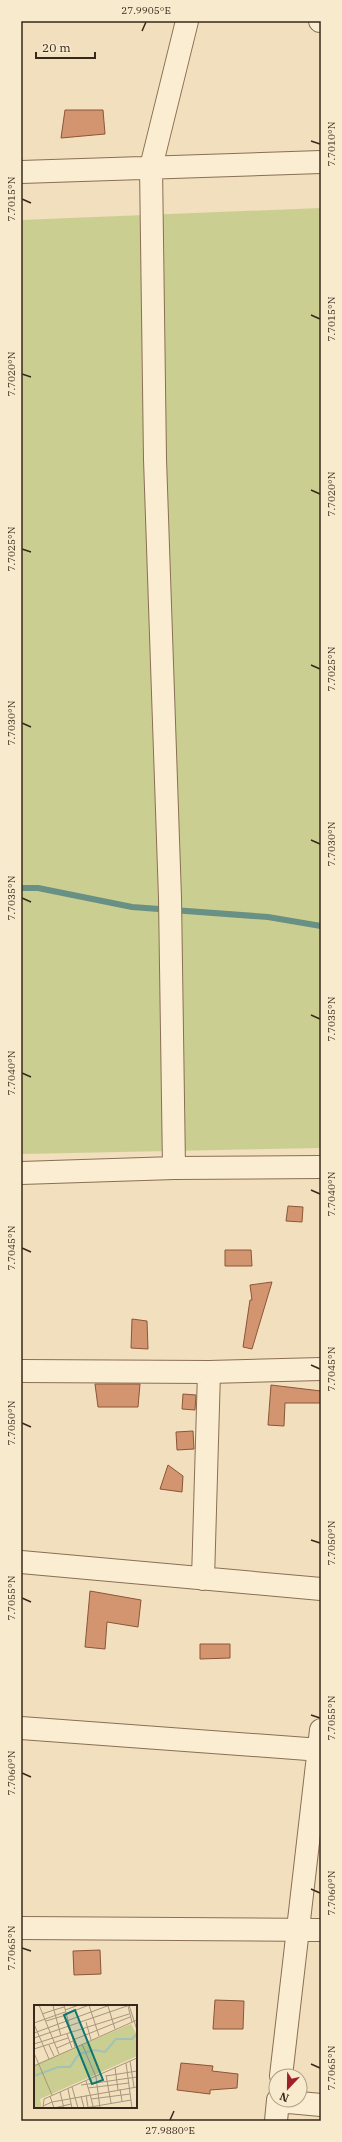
<svg xmlns="http://www.w3.org/2000/svg" width="342" height="2142" viewBox="0 0 342 2142" font-family="'IBM Plex Serif',serif">
  <rect width="100%" height="100%" fill="#f1dfbd"/>
  <path fill="#cacf91" d="M 321,208 L 321,1148 L 21,1154 L 21,220 Z"/>
  <g fill="none" stroke-linecap="round" stroke-linejoin="round">
    <path stroke="#689084" stroke-width="6" d="M 21,888 L 38,888 L 132,907 L 268,917 L 321,926"/>
  </g>
  <path fill="#d29570" stroke="#8b5639" d="M 65,110 L 103,110 L 105,134 L 61,138 Z
    M 288,1206 L 303,1207 L 302,1222 L 286,1221 Z
    M 225,1250 L 251,1250 L 252,1266 L 225,1266 Z
    M 272,1282 L 252,1349 L 243,1347 L 250,1300 L 252,1300 L 250,1285 Z
    M 132,1319 L 147,1321 L 148,1349 L 131,1348 Z
    M 95,1384 L 140,1384 L 138,1407 L 98,1407 Z
    M 271,1385 L 321,1391 L 321,1403 L 285,1403 L 284,1426 L 268,1425 Z
    M 183,1394 L 196,1395 L 195,1410 L 182,1409 Z
    M 193,1431 L 194,1449 L 177,1450 L 176,1432 Z
    M 168,1465 L 183,1476 L 182,1492 L 160,1489 Z
    M 90,1591 L 141,1600 L 138,1627 L 107,1622 L 105,1649 L 85,1647 Z
    M 200,1644 L 230,1644 L 230,1658 L 200,1659 Z
    M 100,1950 L 101,1974 L 74,1975 L 73,1951 Z
    M 215,2000 L 244,2001 L 243,2029 L 213,2029 Z
    M 181,2063 L 213,2066 L 212,2071 L 238,2074 L 237,2088 L 210,2090 L 210,2094 L 177,2090 Z"/>
  <g fill="none" stroke-linecap="round" stroke-linejoin="round">
    <defs>
      <path id="minor" d="M 320,21 L 321,21
        M 21,172 L 321,162
        M 174,1168 L 170,898 L 155,459 L 151,167 L 187,21
        M 21,1173 L 174,1168 L 321,1167
        M 21,1371 L 209,1372 L 321,1369
        M 21,1562 L 321,1589
        M 203,1579 L 209,1372
        M 21,1728 L 321,1750
        M 21,1928 L 321,1930
        M 281,2076 L 321,1730
        M 278,2101 L 321,2105
        M 276,2121 L 278,2100"/>
    </defs>
    <use href="#minor" stroke="#8a6f55" stroke-width="24"/>
    <use href="#minor" stroke="#fbedd1" stroke-width="22"/>
  </g>
  <path fill="none" stroke="#38281b" stroke-width="1.5" d="M 142,31 L 146,22M 311,141 L 320,144M 22,199 L 31,203M 311,315 L 320,319M 22,374 L 31,377M 311,490 L 320,494M 22,549 L 31,552M 311,665 L 320,669M 22,723 L 31,727M 311,840 L 320,844M 22,898 L 31,902M 311,1015 L 320,1019M 22,1073 L 31,1077M 311,1190 L 320,1194M 22,1248 L 31,1252M 311,1365 L 320,1369M 22,1423 L 31,1427M 311,1540 L 320,1543M 22,1598 L 31,1602M 311,1715 L 320,1718M 22,1773 L 31,1777M 311,1889 L 320,1893M 22,1948 L 31,1951M 311,2064 L 320,2068M 170,2120 L 174,2111"/>
  <g transform="translate(34 2005)">
    <rect width="103" height="103" fill="#f1dfbd"/>
    <path d="M 97,19 L 103,30 L 103,51 L 6,94 L 8,103 L 0,103 L 0,60 Z" fill="#cacf91"/>
    <path fill="none" stroke="#a1c2b7" stroke-width="2" d="M 0,71 L 24,62 L 36,62 L 45,49 L 61,45 L 71,47 L 82,34 L 98,34 L 103,29"/>
    <path fill="none" stroke="#a7967c" stroke-width="1" d="M 5,0 L 25,49M 19,0 L 20,5 L 30,2M 30,0 L 41,42M 95,0 L 103,25M 74,1 L 81,24M 94,1 L 98,17M 31,5 L 45,0M 8,9 L 20,5 L 27,31M 32,9 L 55,0 L 65,31M 12,16 L 32,10M 52,17 L 57,35M 0,18 L 31,7M 0,19 L 15,54M 0,28 L 76,0M 33,29 L 38,43M 0,33 L 93,1M 39,35 L 96,12M 0,39 L 95,9M 48,39 L 62,72 L 66,103M 15,40 L 20,51M 23,43 L 39,36M 0,44 L 34,33M 0,48 L 18,90M 96,56 L 100,82M 92,58 L 98,103M 0,61 L 103,15M 81,63 L 84,85M 72,70 L 77,98M 72,71 L 103,66M 52,76 L 56,89M 47,80 L 103,72M 38,82 L 44,103M 54,83 L 95,78M 34,84 L 38,103M 86,84 L 88,96M 26,87 L 30,103M 56,89 L 59,101M 52,90 L 54,102M 16,91 L 20,103M 47,91 L 50,103M 57,94 L 96,89M 9,101 L 18,97 L 103,82M 9,103 L 10,94 L 103,53M 20,103 L 37,99M 51,103 L 97,95"/>
    <path fill="#0f766e" fill-opacity="0.15" stroke="#0f766e" stroke-width="2" d="M 41,5 L 69,75 L 58,79 L 30,10 Z"/>
    <rect width="103" height="103" fill="none" stroke="#38281b" stroke-width="2"/>
  </g>
  <rect width="342" height="2142" fill="none" stroke="#f8eacd" stroke-width="44"/>
  <g transform="translate(288 2088) rotate(202)"><circle r="19" fill="#f8eacd" stroke="#ab9c86"/>
  <path d="M0-3L7 15L0 10L-7 15Z" fill="#9d2127"/>
  <text y="-6" font-size="11" font-weight="bold" text-anchor="middle" fill="#38281b">N</text>
  </g>
  <path d="M36 52v6h59v-6" fill="none" stroke="#38281b" stroke-width="2"/>
  <text x="42" y="52" font-size="12" fill="#38281b" stroke="#f8eacd" stroke-width="3" paint-order="stroke">20 m</text>
  <rect x="22" y="22" width="298" height="2098" fill="none" stroke="#38281b" stroke-width="1.5"/>
  <g font-size="10" text-anchor="middle" fill="#38281b">
    <text x="146" y="14">27.9905°E</text>
    <text transform="translate(331 144) rotate(-90)" y="4">7.7010°N</text>
    <text transform="translate(11 199) rotate(-90)" y="4">7.7015°N</text>
    <text transform="translate(331 319) rotate(-90)" y="4">7.7015°N</text>
    <text transform="translate(11 374) rotate(-90)" y="4">7.7020°N</text>
    <text transform="translate(331 494) rotate(-90)" y="4">7.7020°N</text>
    <text transform="translate(11 549) rotate(-90)" y="4">7.7025°N</text>
    <text transform="translate(331 669) rotate(-90)" y="4">7.7025°N</text>
    <text transform="translate(11 723) rotate(-90)" y="4">7.7030°N</text>
    <text transform="translate(331 844) rotate(-90)" y="4">7.7030°N</text>
    <text transform="translate(11 898) rotate(-90)" y="4">7.7035°N</text>
    <text transform="translate(331 1019) rotate(-90)" y="4">7.7035°N</text>
    <text transform="translate(11 1073) rotate(-90)" y="4">7.7040°N</text>
    <text transform="translate(331 1194) rotate(-90)" y="4">7.7040°N</text>
    <text transform="translate(11 1248) rotate(-90)" y="4">7.7045°N</text>
    <text transform="translate(331 1369) rotate(-90)" y="4">7.7045°N</text>
    <text transform="translate(11 1423) rotate(-90)" y="4">7.7050°N</text>
    <text transform="translate(331 1543) rotate(-90)" y="4">7.7050°N</text>
    <text transform="translate(11 1598) rotate(-90)" y="4">7.7055°N</text>
    <text transform="translate(331 1718) rotate(-90)" y="4">7.7055°N</text>
    <text transform="translate(11 1773) rotate(-90)" y="4">7.7060°N</text>
    <text transform="translate(331 1893) rotate(-90)" y="4">7.7060°N</text>
    <text transform="translate(11 1948) rotate(-90)" y="4">7.7065°N</text>
    <text transform="translate(331 2068) rotate(-90)" y="4">7.7065°N</text>
    <text x="170" y="2134">27.9880°E</text>
  </g>
</svg>
